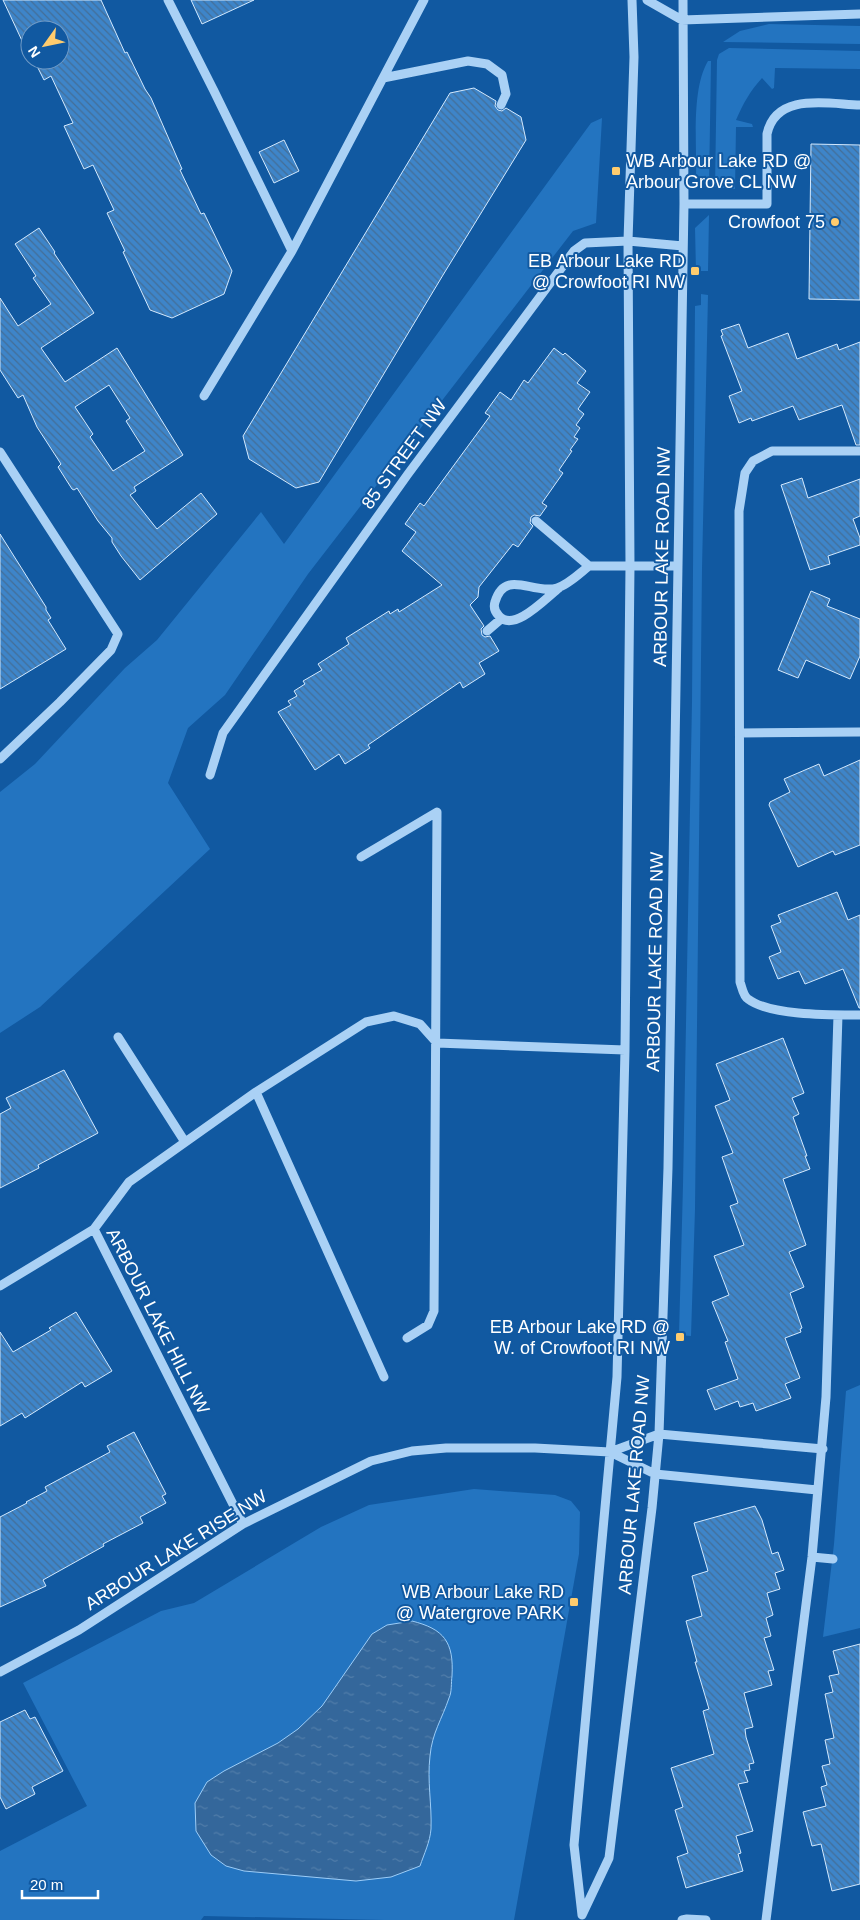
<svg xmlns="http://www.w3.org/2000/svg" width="860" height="1920" viewBox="0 0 860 1920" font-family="Helvetica,sans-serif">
  <defs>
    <pattern id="water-ripples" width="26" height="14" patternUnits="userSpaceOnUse" patternTransform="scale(1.25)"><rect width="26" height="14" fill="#34679b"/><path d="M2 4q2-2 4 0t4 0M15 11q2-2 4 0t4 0" fill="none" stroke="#527eaa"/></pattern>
    <pattern id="building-back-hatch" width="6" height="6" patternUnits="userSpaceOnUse" patternTransform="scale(1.25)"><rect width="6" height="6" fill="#3e85c9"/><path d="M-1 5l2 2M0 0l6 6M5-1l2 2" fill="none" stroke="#446e97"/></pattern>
  </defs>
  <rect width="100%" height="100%" fill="#1159a1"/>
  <path fill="#2374c0" d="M 769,24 L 860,26 L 860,44 L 723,42 L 740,31 Z
    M 729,48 L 860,51 L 860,69 L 775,68 L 774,88 L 772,89 L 762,78 C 750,91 743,104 736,120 L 752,124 L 753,127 L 736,127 L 735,189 L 715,187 L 717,60 L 719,54 Z
    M 708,61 L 711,61 L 709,187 L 696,176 C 697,143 691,90 708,61 Z
    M 602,118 L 596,223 L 573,231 L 308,574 L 225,695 L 188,728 L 168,783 L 210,849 L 40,1007 L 0,1033 L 0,792 L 35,764 L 125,668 L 157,640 L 261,512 L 284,544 L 591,123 Z
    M 709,215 L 708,271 L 696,271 L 695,228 Z
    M 701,294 L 708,295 L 702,569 L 695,1209 L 691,1336 L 679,1335 L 683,1185 L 692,702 L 695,306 L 701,305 Z
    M 860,1385 L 860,1628 L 823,1637 L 834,1544 L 846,1391 Z
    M 474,1489 L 555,1495 L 571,1501 L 580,1512 L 579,1554 L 514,1920 L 384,1920 L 204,1916 L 201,1920 L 0,1920 L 0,1851 L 87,1806 L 23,1683 L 161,1611 L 194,1603 L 321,1527 L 369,1505 Z"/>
  <path fill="url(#water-ripples)" stroke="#9ccdf8" d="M 412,1621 C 444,1629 454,1642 452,1676 C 451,1683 452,1692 449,1698 C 442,1719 432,1733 430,1756 C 427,1781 432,1805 431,1829 C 430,1842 424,1854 420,1866 L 391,1877 L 356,1881 L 244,1871 L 226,1866 L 211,1855 L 196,1831 L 195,1803 L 207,1782 L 224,1771 L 278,1743 L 298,1729 L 322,1706 L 372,1634 L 387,1625 Z"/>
  <path fill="url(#building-back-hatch)" stroke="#d3e9fe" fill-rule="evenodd" d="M 3,0 L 101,0 L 125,53 L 127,52 L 145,89 L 151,98 L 182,169 L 180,170 L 201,214 L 204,213 L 232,271 L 224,294 L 172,318 L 150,310 L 123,252 L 125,251 L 107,213 L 114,210 L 93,165 L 84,169 L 64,126 L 73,123 L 51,76 L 44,80 L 34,60 L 60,60 L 60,30 L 30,30 L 30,51 L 27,44 L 24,45 Z
    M 191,0 L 254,0 L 202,24 Z
    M 474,88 L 496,101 L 495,106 L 498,110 L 502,111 L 506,108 L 521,117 L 526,140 L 443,275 L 319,482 L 296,488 L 249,459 L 243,436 L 450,93 Z
    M 284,140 L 299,171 L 274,183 L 259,152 Z
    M 811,144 L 860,145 L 860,300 L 809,299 Z
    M 39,228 L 55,252 L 54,253 L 94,313 L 41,348 L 65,382 L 117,348 L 183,455 L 134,487 L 136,491 L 130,495 L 157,529 L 201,493 L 217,514 L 140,580 L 121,556 L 112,542 L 112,538 L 98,521 L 77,488 L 74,490 L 72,489 L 58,467 L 61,464 L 37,427 L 23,395 L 18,398 L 0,370 L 0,298 L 18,326 L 51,304 L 33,278 L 36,276 L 15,244 ZM 109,385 L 130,418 L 126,421 L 145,451 L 113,471 L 90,437 L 93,434 L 75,407 Z
    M 739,324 L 748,348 L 788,333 L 797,359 L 837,344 L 839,350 L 860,342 L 860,445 L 856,445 L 842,405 L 799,420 L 793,406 L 752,421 L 751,418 L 739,423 L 729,396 L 742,391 L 721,336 L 723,335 L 721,330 Z
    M 554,348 L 563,355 L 565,353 L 586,371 L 577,383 L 590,392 L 578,409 L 584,414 L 576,425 L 580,428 L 574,437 L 578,439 L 570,450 L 572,451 L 559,470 L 563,473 L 542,503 L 547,506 L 540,516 L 534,515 L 531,517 L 530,523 L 533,526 L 518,547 L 513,544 L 479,587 L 478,597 L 470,605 L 484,626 L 481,629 L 482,635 L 485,637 L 490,636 L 499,651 L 479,663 L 485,674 L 463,688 L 460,682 L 368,745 L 370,748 L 345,764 L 339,754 L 315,770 L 278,712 L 291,705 L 288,701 L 297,696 L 294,691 L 305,684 L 303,681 L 322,670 L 318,664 L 349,644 L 346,638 L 389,611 L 390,614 L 398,609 L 399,612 L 442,585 L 402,551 L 416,532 L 405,524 L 420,503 L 424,506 L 490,416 L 485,413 L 500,392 L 511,400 L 524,380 L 528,383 Z
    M 802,478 L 808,498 L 860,479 L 860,516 L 853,519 L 860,538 L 860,545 L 828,556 L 830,564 L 810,570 L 781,485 Z
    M 0,534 L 46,607 L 46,610 L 51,618 L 48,620 L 66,649 L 0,689 Z
    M 811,591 L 830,599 L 827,606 L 860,619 L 860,656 L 850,679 L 806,660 L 798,678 L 778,670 Z
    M 860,760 L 860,845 L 835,855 L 833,851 L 798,867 L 769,805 L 770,802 L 790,792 L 784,779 L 819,764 L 824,776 Z
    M 837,892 L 848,920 L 860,915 L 860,1008 L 859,1008 L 843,969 L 805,984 L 799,971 L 778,979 L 769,957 L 781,952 L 771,926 L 781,922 L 778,915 Z
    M 783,1038 L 804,1093 L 792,1098 L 799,1114 L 793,1117 L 807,1156 L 805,1156 L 810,1169 L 783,1179 L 806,1245 L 789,1252 L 804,1287 L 790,1293 L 802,1328 L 800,1329 L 801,1332 L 785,1338 L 800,1378 L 785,1384 L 791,1398 L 756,1411 L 753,1403 L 740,1407 L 738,1401 L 715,1410 L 707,1390 L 738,1379 L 725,1342 L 728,1341 L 712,1302 L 729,1295 L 714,1256 L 744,1245 L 730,1206 L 738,1203 L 722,1157 L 733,1153 L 715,1106 L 730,1100 L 716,1064 Z
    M 64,1070 L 98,1133 L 38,1165 L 39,1168 L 0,1188 L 0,1114 L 11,1108 L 6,1098 Z
    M 76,1312 L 112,1371 L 85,1387 L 82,1382 L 25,1418 L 22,1413 L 0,1426 L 0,1332 L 13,1352 L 51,1330 L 49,1328 Z
    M 134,1432 L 166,1494 L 162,1496 L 166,1503 L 140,1517 L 143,1523 L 103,1544 L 104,1546 L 43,1580 L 46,1586 L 0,1607 L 0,1517 L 27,1503 L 26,1502 L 47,1491 L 45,1487 L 110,1452 L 107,1446 Z
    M 755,1506 L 762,1520 L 772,1554 L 778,1552 L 784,1570 L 775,1573 L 780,1589 L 767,1593 L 773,1615 L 766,1618 L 771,1636 L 764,1638 L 774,1670 L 768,1671 L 772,1685 L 744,1693 L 753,1727 L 745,1729 L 746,1737 L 754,1763 L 749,1764 L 750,1770 L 744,1771 L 748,1782 L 738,1784 L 753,1831 L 736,1836 L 741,1853 L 738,1854 L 743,1871 L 686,1888 L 677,1857 L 688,1853 L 675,1810 L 683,1807 L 671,1768 L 714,1754 L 703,1711 L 709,1709 L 695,1662 L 697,1662 L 686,1621 L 702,1616 L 692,1576 L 708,1571 L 694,1523 Z
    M 860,1644 L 860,1884 L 832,1891 L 821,1844 L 812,1846 L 803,1812 L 826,1806 L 821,1787 L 827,1785 L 822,1766 L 830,1764 L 825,1740 L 834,1738 L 825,1694 L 833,1692 L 829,1676 L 839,1674 L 833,1651 Z
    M 25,1710 L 30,1719 L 35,1717 L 63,1771 L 32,1787 L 35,1794 L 6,1809 L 0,1797 L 0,1722 Z"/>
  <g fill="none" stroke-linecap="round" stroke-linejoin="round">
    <path stroke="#aad1f5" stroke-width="9" d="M 168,0 L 214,91 L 292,251
      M 647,0 L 682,20 L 860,14
      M 383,78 L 468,61 L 487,64 L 502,75 L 506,94 L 501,105
      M 684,204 L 767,204 L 767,134 C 776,92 827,104 860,105
      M 204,396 L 292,251 L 424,0
      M 860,451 L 772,451 L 753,461 L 745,473 L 739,511 L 740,982 C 742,987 743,996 748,999 C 770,1016 832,1015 860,1015
      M 0,452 L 118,634 L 111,650 L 60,702 L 0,759
      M 536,521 L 589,566 L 678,566
      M 559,588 C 546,598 514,633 499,616 C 495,612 493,608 495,602 C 505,568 533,595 557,588 C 568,585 580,573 589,566
      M 487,631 L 501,619
      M 740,733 L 860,732
      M 210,775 L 223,733 L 408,474 L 574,251 L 585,243 L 628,241 L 683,246
      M 361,857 L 437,812 L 434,1311 L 428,1325 L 407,1338
      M 118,1037 L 185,1142
      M 256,1092 L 384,1377
      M 94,1229 L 129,1182 L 256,1092 L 366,1022 L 394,1016 L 420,1024 L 437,1043 L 625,1050
      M 0,1286 L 94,1229 L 243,1524
      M 610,1452 L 655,1474 L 817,1490
      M 812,1557 L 833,1559
      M 0,1672 L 79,1630 L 243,1524 L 371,1461 L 412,1451 L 446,1448 L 535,1448 L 610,1452 L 659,1434 L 823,1449
      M 582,1915 L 609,1858 L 652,1508 L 659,1434 L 668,1168 L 684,204 L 683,0
      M 582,1915 L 574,1845 L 617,1377 L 625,1050 L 630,566 L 628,241 L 634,57 L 632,0
      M 682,1920 L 687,1919 L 706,1920
      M 766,1920 L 812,1557 L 826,1397 L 838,1015"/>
  </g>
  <g fill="#ffcc6e" stroke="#1159a1" stroke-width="2">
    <rect x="611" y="166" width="10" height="10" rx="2.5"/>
    <circle cx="835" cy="222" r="5"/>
    <rect x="690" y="266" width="10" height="10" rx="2.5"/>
    <rect x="675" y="1332" width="10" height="10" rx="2.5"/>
    <rect x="569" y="1597" width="10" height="10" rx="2.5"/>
  </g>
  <g text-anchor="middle" stroke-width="4" stroke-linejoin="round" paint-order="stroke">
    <g font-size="18" fill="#fff" stroke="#1159a1" text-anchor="end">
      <text x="626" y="167" text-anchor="start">WB Arbour Lake RD @<tspan x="626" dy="21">Arbour Grove CL NW</tspan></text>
      <text x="825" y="228">Crowfoot 75</text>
      <text x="685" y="267">EB Arbour Lake RD<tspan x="685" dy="21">@ Crowfoot RI NW</tspan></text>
      <text x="670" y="1333">EB Arbour Lake RD @<tspan x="670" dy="21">W. of Crowfoot RI NW</tspan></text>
      <text x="564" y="1598">WB Arbour Lake RD<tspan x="564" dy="21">@ Watergrove PARK</tspan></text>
    </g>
    <g font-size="18" fill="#fff" stroke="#1159a1">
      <text transform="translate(404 454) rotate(-54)" y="6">85 STREET NW</text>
      <text transform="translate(662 557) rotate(-89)" y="6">ARBOUR LAKE ROAD NW</text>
      <text transform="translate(655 962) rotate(-89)" y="6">ARBOUR LAKE ROAD NW</text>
      <text transform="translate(158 1321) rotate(63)" y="6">ARBOUR LAKE HILL NW</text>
      <text transform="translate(634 1485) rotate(-85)" y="6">ARBOUR LAKE ROAD NW</text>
      <text transform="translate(176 1550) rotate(-32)" y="6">ARBOUR LAKE RISE NW</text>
    </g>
  </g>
  <g transform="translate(45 45) rotate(237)"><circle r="24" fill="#1159a1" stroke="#709bc7"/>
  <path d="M0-4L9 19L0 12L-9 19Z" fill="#ffcc6e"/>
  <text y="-8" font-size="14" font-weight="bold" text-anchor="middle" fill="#ffffff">N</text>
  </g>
  <path d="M22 1890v8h76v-8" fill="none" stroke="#ffffff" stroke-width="2.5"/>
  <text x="30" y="1890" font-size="15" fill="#ffffff" stroke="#1159a1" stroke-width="4" paint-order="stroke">20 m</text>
</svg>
